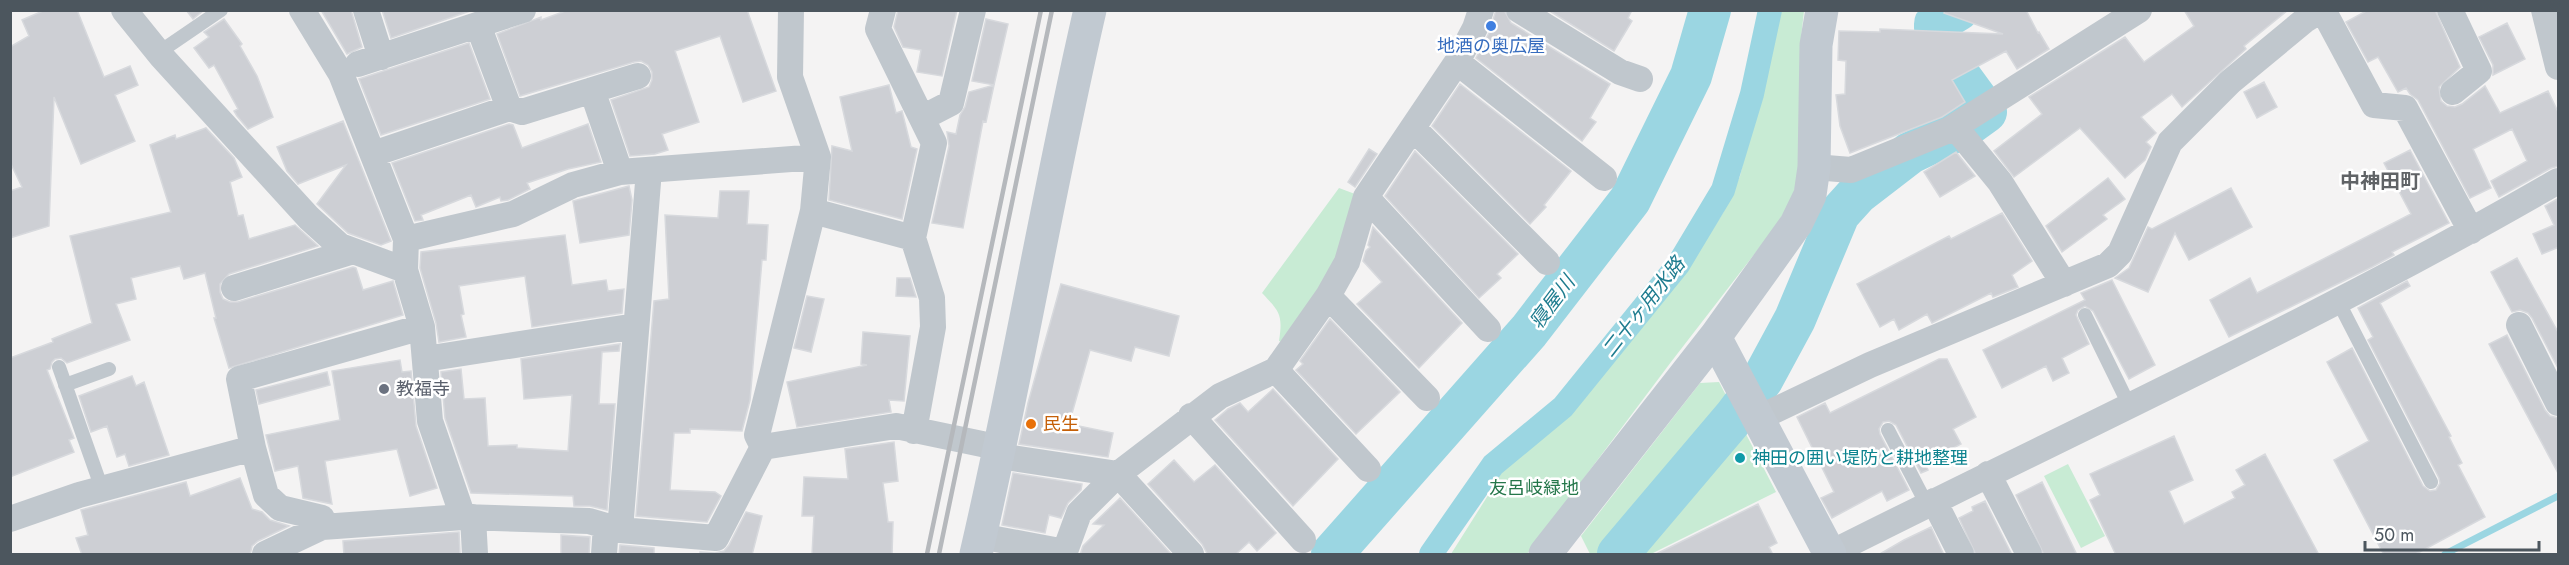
<svg xmlns="http://www.w3.org/2000/svg" width="2569" height="565" viewBox="0 0 2569 565" font-family="Jost,'Noto Sans JP',sans-serif">
  <rect width="100%" height="100%" fill="#f4f3f3"/>
  <path fill="#c8ebd4" d="M 1779,11 L 1804,11 L 1801,38 L 1799,172 L 1792,200 L 1773,230 L 1671,362 L 1527,554 L 1451,554 L 1492,489 L 1497,474 L 1575,409 L 1700,249 L 1723,213 L 1740,176 Z
    M 1339,188 L 1355,194 L 1335,263 L 1288,344 L 1279,341 C 1283,315 1280,312 1262,293 Z
    M 1719,382 L 1776,492 L 1651,554 L 1590,554 L 1581,536 L 1700,383 Z
    M 2068,464 L 2105,536 L 2081,548 L 2044,476 Z"/>
  <g fill="none" stroke-linecap="round" stroke-linejoin="round">
    <path stroke="#9bd6e2" stroke-width="7" d="M 2445,554 L 2558,496"/>
    <path stroke="#9bd6e2" stroke-width="24" d="M 1431,554 L 1493,465 L 1563,407 L 1678,265 L 1723,190 L 1752,94 L 1770,10"/>
    <path stroke="#9bd6e2" stroke-width="42" d="M 1332,554 L 1529,331 L 1630,200 L 1691,76 L 1710,10
      M 1618,554 L 1735,416 L 1762,380 L 1795,319 L 1839,214 L 1858,193 L 1910,153 L 1968,125 L 1986,112 L 1948,60 L 1935,28 L 1935,24 L 1958,10"/>
  </g>
  <path fill="#cdcfd4" stroke="#d7d9dd" stroke-width="1.5" d="M 45,10 L 77,10 L 104,77 L 130,66 L 138,85 L 115,95 L 135,141 L 81,164 L 54,97 L 49,226 L 10,238 L 10,191 L 22,187 L 10,162 L 10,47 L 29,36 L 22,20 Z
    M 186,10 L 204,10 L 193,19 Z
    M 321,10 L 351,10 L 362,47 L 347,54 Z
    M 382,10 L 473,10 L 391,38 Z
    M 568,10 L 747,10 L 776,91 L 743,102 L 720,36 L 675,51 L 699,122 L 662,134 L 668,150 L 655,154 L 630,156 L 611,100 L 649,87 L 652,80 L 652,72 L 648,65 L 641,61 L 634,62 L 520,96 L 497,34 L 541,17 L 541,20 Z
    M 898,10 L 957,10 L 942,76 L 917,72 L 921,50 L 903,47 L 894,27 Z
    M 1496,10 L 1504,10 L 1511,23 L 1610,84 L 1590,118 L 1596,122 L 1582,141 L 1476,58 L 1489,33 Z
    M 1548,10 L 1632,10 L 1628,18 L 1632,21 L 1614,51 Z
    M 1945,10 L 2026,10 L 2038,33 L 2039,32 L 2049,49 L 2017,69 L 2006,51 L 1952,80 L 1965,102 L 1942,117 L 1850,153 L 1840,126 L 1836,95 L 1845,94 L 1846,61 L 1838,60 L 1839,31 L 1880,32 L 1880,29 L 2003,34 L 1944,13 Z
    M 2184,10 L 2288,10 L 2244,46 L 2246,49 L 2182,107 L 2172,94 L 2141,117 L 2156,133 L 2146,142 L 2151,147 L 2145,160 L 2125,178 L 2080,128 L 2014,177 L 1994,151 L 2042,114 L 2029,97 L 2125,37 L 2144,62 L 2194,26 Z
    M 2368,10 L 2435,10 L 2460,67 L 2439,87 L 2441,101 L 2447,106 L 2455,107 L 2462,104 L 2485,86 L 2500,113 L 2548,91 L 2559,114 L 2559,166 L 2551,168 L 2499,197 L 2491,181 L 2527,161 L 2512,129 L 2473,149 L 2491,188 L 2470,198 L 2418,100 L 2410,94 L 2406,88 L 2398,92 L 2378,57 L 2368,62 L 2346,22 Z
    M 224,19 L 242,44 L 240,46 L 257,76 L 273,117 L 248,129 L 237,116 L 234,111 L 238,109 L 214,65 L 209,68 L 194,48 L 209,37 L 204,32 Z
    M 986,19 L 1008,24 L 994,85 L 972,81 Z
    M 2507,23 L 2525,59 L 2493,75 L 2493,65 L 2479,37 Z
    M 469,43 L 490,99 L 381,135 L 359,79 Z
    M 2264,82 L 2277,107 L 2257,118 L 2244,92 Z
    M 1460,84 L 1571,171 L 1544,205 L 1546,207 L 1530,224 L 1432,126 Z
    M 889,85 L 896,113 L 902,111 L 911,147 L 917,149 L 902,219 L 829,200 L 832,146 L 852,151 L 840,97 Z
    M 994,85 L 986,122 L 983,121 L 963,228 L 932,223 L 949,146 L 947,132 L 956,134 L 960,115 L 965,107 L 969,92 Z
    M 343,121 L 391,241 L 381,245 L 348,233 L 317,204 L 346,165 L 298,184 L 287,171 L 277,147 Z
    M 509,124 L 513,125 L 522,148 L 588,124 L 601,162 L 568,169 L 527,183 L 530,189 L 508,200 L 501,201 L 500,197 L 476,207 L 471,195 L 421,215 L 423,220 L 415,221 L 392,163 Z
    M 206,128 L 234,158 L 242,177 L 230,182 L 238,216 L 243,215 L 249,239 L 295,225 L 318,246 L 229,274 L 220,284 L 220,292 L 223,299 L 230,302 L 238,302 L 353,267 L 356,268 L 363,290 L 393,281 L 403,315 L 229,368 L 214,318 L 216,318 L 205,273 L 184,279 L 180,266 L 131,278 L 136,299 L 116,304 L 130,340 L 67,363 L 61,358 L 55,359 L 52,362 L 50,369 L 47,370 L 74,438 L 69,440 L 74,452 L 10,477 L 10,358 L 53,342 L 52,339 L 92,323 L 70,236 L 171,212 L 150,145 L 175,135 L 176,139 Z
    M 1369,149 L 1377,154 L 1355,187 L 1348,182 Z
    M 2410,150 L 2449,223 L 2392,252 L 2394,255 L 2372,267 L 2229,337 L 2210,300 L 2250,278 L 2257,293 L 2411,214 L 2384,163 Z
    M 1415,151 L 1518,254 L 1497,274 L 1501,278 L 1479,298 L 1385,196 Z
    M 1956,152 L 1975,176 L 1940,197 L 1924,172 Z
    M 2108,178 L 2125,199 L 2103,215 L 2107,219 L 2062,252 L 2046,226 Z
    M 629,186 L 632,200 L 629,235 L 580,243 L 573,201 Z
    M 2231,188 L 2252,227 L 2189,260 L 2175,233 L 2148,292 L 2115,278 L 2129,268 L 2148,227 L 2152,229 Z
    M 720,191 L 749,191 L 747,224 L 768,225 L 766,260 L 762,260 L 750,400 L 742,431 L 690,429 L 690,433 L 674,433 L 670,490 L 715,492 L 721,496 L 707,522 L 636,516 L 654,301 L 669,299 L 665,215 L 718,218 Z
    M 2559,198 L 2559,247 L 2542,254 L 2533,234 L 2554,225 L 2545,206 Z
    M 2002,213 L 2032,261 L 2012,275 L 2018,287 L 1993,297 L 1991,293 L 1932,323 L 1927,314 L 1899,330 L 1894,319 L 1880,327 L 1857,284 L 1949,236 L 1951,239 Z
    M 1373,227 L 1462,323 L 1419,368 L 1357,304 L 1382,282 L 1363,261 L 1366,251 L 1370,247 L 1368,245 Z
    M 565,235 L 572,285 L 606,280 L 608,291 L 624,289 L 622,313 L 532,327 L 525,276 L 459,286 L 464,314 L 461,315 L 466,337 L 439,342 L 436,323 L 420,268 L 421,252 Z
    M 2517,258 L 2559,334 L 2559,370 L 2532,318 L 2528,313 L 2520,310 L 2512,312 L 2491,272 Z
    M 897,278 L 910,278 L 916,297 L 896,296 Z
    M 2112,280 L 2155,365 L 2129,379 L 2093,311 L 2085,306 L 2078,310 L 2076,315 L 2089,344 L 2062,358 L 2069,373 L 2053,381 L 2046,366 L 2002,388 L 1983,350 L 2085,300 L 2081,293 Z
    M 2407,281 L 2410,286 L 2380,303 L 2451,436 L 2449,437 L 2462,463 L 2458,465 L 2485,517 L 2414,555 L 2384,555 L 2334,460 L 2369,441 L 2327,362 L 2352,348 L 2423,486 L 2430,491 L 2436,490 L 2440,483 L 2439,478 L 2368,340 L 2373,337 L 2358,308 Z
    M 1061,284 L 1179,316 L 1169,356 L 1135,347 L 1131,361 L 1090,350 L 1069,424 L 1113,433 L 1108,457 L 1019,444 L 1028,403 Z
    M 807,296 L 824,299 L 811,352 L 794,348 Z
    M 1330,319 L 1400,392 L 1356,434 L 1296,370 L 1303,364 L 1300,361 Z
    M 863,332 L 910,336 L 904,401 L 889,400 L 891,412 L 797,427 L 787,382 L 867,365 L 861,364 Z
    M 2507,335 L 2545,410 L 2550,416 L 2559,418 L 2559,475 L 2489,344 Z
    M 620,344 L 619,351 L 602,352 L 599,404 L 615,404 L 607,510 L 590,506 L 574,506 L 573,496 L 471,493 L 445,418 L 441,372 L 461,369 L 464,399 L 485,398 L 488,446 L 517,445 L 517,448 L 568,451 L 572,395 L 524,399 L 521,359 Z
    M 1939,359 L 1947,359 L 1976,417 L 1953,429 L 1961,444 L 1925,463 L 1928,470 L 1921,473 L 1896,425 L 1889,421 L 1883,422 L 1879,429 L 1880,434 L 1909,490 L 1887,501 L 1882,491 L 1832,518 L 1821,498 L 1834,492 L 1797,417 L 1825,403 L 1830,413 Z
    M 400,360 L 402,372 L 411,371 L 416,426 L 437,488 L 410,496 L 397,449 L 325,461 L 332,504 L 303,498 L 298,466 L 275,471 L 266,435 L 340,420 L 332,371 Z
    M 327,372 L 330,385 L 259,404 L 256,390 Z
    M 132,376 L 136,386 L 144,382 L 169,455 L 129,466 L 125,454 L 117,457 L 107,426 L 91,432 L 79,396 Z
    M 1273,389 L 1338,459 L 1293,506 L 1215,420 L 1228,409 L 1240,403 L 1248,412 Z
    M 2174,436 L 2193,480 L 2169,491 L 2184,524 L 2235,498 L 2232,492 L 2245,485 L 2236,470 L 2265,454 L 2319,555 L 2116,555 L 2090,500 L 2100,495 L 2090,474 Z
    M 894,442 L 898,481 L 883,483 L 888,522 L 893,522 L 892,555 L 812,555 L 814,516 L 802,516 L 804,477 L 848,479 L 845,449 Z
    M 1174,460 L 1194,482 L 1215,465 L 1276,533 L 1257,551 L 1249,542 L 1235,555 L 1208,555 L 1202,544 L 1148,484 Z
    M 1013,473 L 1082,484 L 1081,490 L 1068,503 L 1061,518 L 1049,515 L 1045,533 L 1002,525 Z
    M 240,478 L 252,509 L 262,512 L 270,520 L 289,526 L 258,541 L 252,546 L 250,555 L 82,555 L 76,538 L 88,535 L 81,510 L 186,482 L 190,496 Z
    M 2042,482 L 2077,555 L 2044,555 L 2016,495 Z
    M 1120,498 L 1171,554 L 1080,555 L 1083,546 L 1104,525 L 1093,524 Z
    M 1985,501 L 2012,555 L 1976,555 L 1959,518 L 1973,511 L 1972,507 Z
    M 1758,504 L 1777,543 L 1769,547 L 1773,555 L 1654,555 Z
    M 746,512 L 762,516 L 752,555 L 700,555 L 700,552 L 715,553 L 724,551 L 729,545 Z
    M 1931,527 L 1944,555 L 1878,555 L 1904,540 Z
    M 459,532 L 460,555 L 344,555 L 343,541 Z
    M 561,535 L 590,537 L 589,555 L 561,555 Z
    M 620,545 L 654,548 L 654,555 L 619,555 Z"/>
  <g fill="none" stroke-linecap="round" stroke-linejoin="round">
    <path stroke="#c0c7cd" stroke-width="14" d="M 158,53 L 221,10
      M 2338,301 L 2431,482
      M 2085,315 L 2130,407
      M 59,367 L 102,489
      M 65,385 L 109,369
      M 1888,430 L 1927,505"/>
    <path stroke="#c0c7cd" stroke-width="26" d="M 124,10 L 162,57 L 309,218 L 340,246 L 405,270
      M 302,10 L 341,74 L 406,239 L 405,270 L 422,327 L 430,421 L 463,517
      M 366,10 L 381,57
      M 791,10 L 790,77 L 818,157 L 813,211 L 913,238
      M 883,10 L 878,29 L 934,143 L 913,238 L 932,298 L 933,327 L 914,431
      M 1519,10 L 1620,72 L 1640,79
      M 2323,10 L 2374,105 L 2405,108 L 2471,231
      M 2450,10 L 2479,71 L 2453,92
      M 2544,10 L 2558,67
      M 478,25 L 509,108
      M 1457,62 L 1604,178
      M 358,64 L 523,10
      M 592,90 L 620,172
      M 922,118 L 951,103 L 973,10
      M 1955,127 L 2000,182 L 2064,284
      M 1414,129 L 1547,262
      M 373,154 L 509,108 L 522,112 L 638,76
      M 1814,167 L 1851,170 L 1949,130 L 2139,10
      M 1366,197 L 1488,329
      M 406,239 L 513,214 L 573,185 L 620,172 L 818,157
      M 234,288 L 353,251
      M 1328,296 L 1427,398
      M 2519,325 L 2558,403
      M 425,359 L 636,326
      M 1276,370 L 1368,469
      M 1191,416 L 1303,540
      M 1757,419 L 1870,365 L 2108,265 L 2120,253 L 2170,142 L 2230,82 L 2305,20 L 2321,10
      M 763,447 L 757,435 L 813,211
      M 253,448 L 266,495 L 280,508 L 322,518 L 322,527
      M 999,456 L 1118,474 L 1191,554
      M 1988,474 L 2029,554
      M 1934,501 L 1961,554
      M 473,517 L 475,554
      M 10,519 L 79,495 L 253,448 L 239,379 L 422,327
      M 620,530 L 649,170
      M 980,536 L 1065,552
      M 265,554 L 322,527 L 463,517 L 589,521 L 620,530 L 716,538 L 763,447 L 896,426 L 1001,448
      M 604,554 L 606,526
      M 1064,554 L 1079,513 L 1118,474 L 1220,396 L 1276,370 L 1328,296 L 1347,262 L 1366,197 L 1457,62 L 1475,28 L 1481,10
      M 1829,554 C 2073,431 2322,318 2558,181"/>
    <path stroke="#c1c9d1" stroke-width="33" d="M 1715,337 L 1830,554
      M 976,554 C 1018,374 1048,191 1090,10
      M 1545,554 L 1715,337 L 1796,224 L 1810,195 L 1814,167 L 1816,45 L 1822,10"/>
    <path stroke="#b5b8bc" stroke-width="4.5" d="M 927,554 L 1041,10
      M 939,554 L 1052,10"/>
  </g>
  <circle fill="#3f7fe0" stroke="#fff" stroke-width="2" cx="1491" cy="26" r="6"/>
  <circle fill="#6b7280" stroke="#fff" stroke-width="2" cx="384" cy="389" r="6"/>
  <circle fill="#e8710a" stroke="#fff" stroke-width="2" cx="1031" cy="424" r="6"/>
  <circle fill="#0f9aa8" stroke="#fff" stroke-width="2" cx="1740" cy="458" r="6"/>
  <g text-anchor="middle" stroke-width="5" stroke-linejoin="round" paint-order="stroke">
    <g font-size="18" fill="#366cbe" stroke="#fff">
      <text x="1491" y="52">地酒の奥広屋</text>
    </g>
    <g font-size="18" fill="#5b616d" stroke="#fff" text-anchor="start">
      <text x="396" y="395">教福寺</text>
    </g>
    <g font-size="18" fill="#c56008" stroke="#fff" text-anchor="start">
      <text x="1043" y="430">民生</text>
    </g>
    <g font-size="18" fill="#0d838f" stroke="#fff" text-anchor="start">
      <text x="1752" y="464">神田の囲い堤防と耕地整理</text>
    </g>
    <g font-size="18" fill="#25774b" stroke="#fff">
      <text x="1534" y="494">友呂岐緑地</text>
    </g>
    <g font-size="20" font-weight="bold" fill="#606366" stroke="#fff">
      <text x="2380" y="188">中神田町</text>
    </g>
    <g font-size="20" font-style="italic" fill="#1e7c8f" stroke="#fff">
      <text transform="translate(1552 302) rotate(-53)" y="7">寝屋川</text>
      <text transform="translate(1643 307) rotate(-52)" y="7">二十ヶ用水路</text>
    </g>
  </g>
  <rect width="2569" height="565" fill="none" stroke="#4c565e" stroke-width="24"/>
  <path d="M2365 541v9h174v-9" fill="none" stroke="#4c565e" stroke-width="3"/>
  <text x="2374" y="541" font-size="18" fill="#4c565e" stroke="#ffffff" stroke-width="4.5" paint-order="stroke">50 m</text>
</svg>
